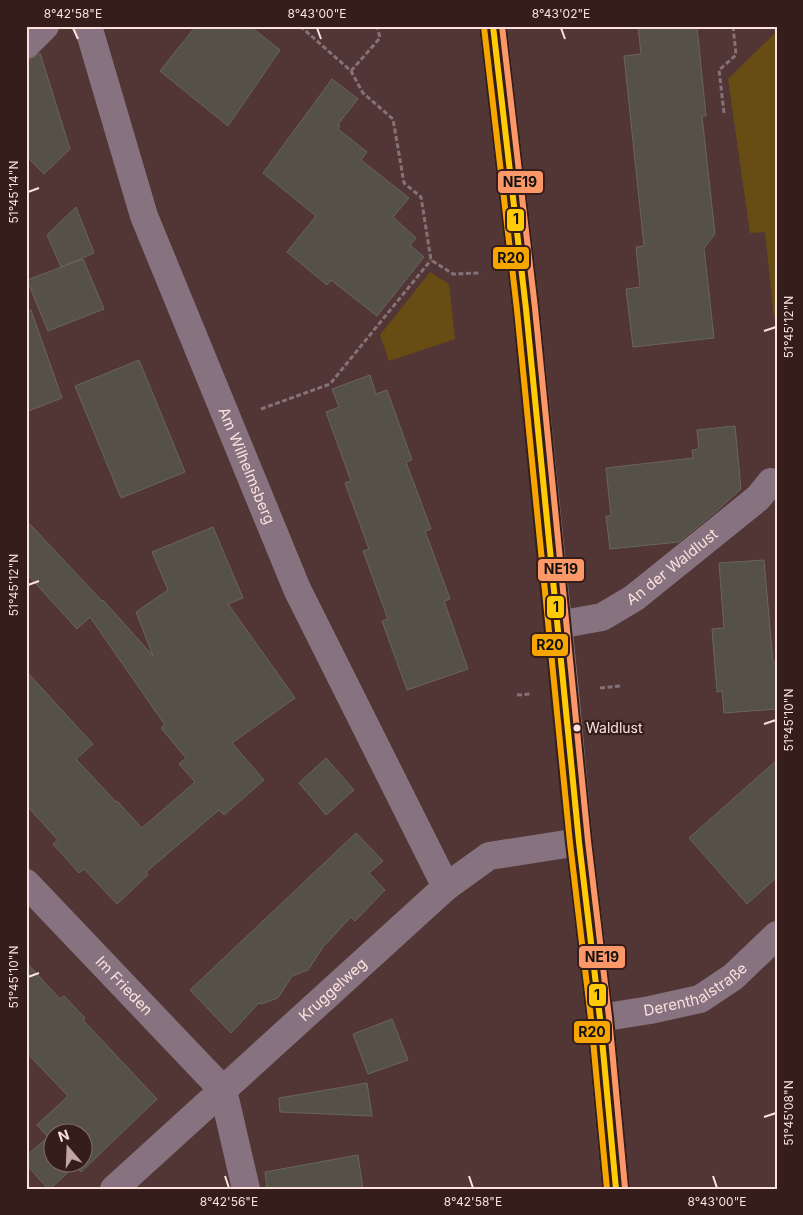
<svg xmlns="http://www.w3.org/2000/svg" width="803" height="1215" viewBox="0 0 803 1215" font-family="Inter,sans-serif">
  <rect width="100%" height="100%" fill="#513635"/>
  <path fill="#674d13" d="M 777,31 L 777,316 L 774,318 L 765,232 L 750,233 L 728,79 Z
    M 430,272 L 449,284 L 455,339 L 389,361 L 380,335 Z"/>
  <path fill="#555048" stroke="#69655d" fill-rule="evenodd" d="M 196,26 L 250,26 L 280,50 L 228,126 L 160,71 Z
    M 638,26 L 697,26 L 706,116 L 702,116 L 715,234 L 704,248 L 714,338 L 633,347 L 626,289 L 640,287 L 636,247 L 644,246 L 624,56 L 641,54 Z
    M 40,53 L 70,149 L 44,174 L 26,156 L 26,60 L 30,60 Z
    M 332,79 L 358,99 L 338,124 L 340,126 L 338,129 L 367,152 L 361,160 L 409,198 L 393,217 L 416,238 L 410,245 L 424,257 L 377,316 L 331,280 L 327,285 L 287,252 L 316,216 L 263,173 Z
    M 76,207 L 94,253 L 61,267 L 47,235 Z
    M 83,259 L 104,309 L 48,331 L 27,280 Z
    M 31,310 L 62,398 L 26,412 L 26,311 Z
    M 139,360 L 185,472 L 121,498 L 75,386 Z
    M 370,375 L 376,394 L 387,390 L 412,460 L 406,462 L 431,529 L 425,531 L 450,599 L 444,601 L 468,669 L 407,690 L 382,621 L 388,619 L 363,551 L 369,549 L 345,483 L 351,481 L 326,412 L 339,407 L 332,389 Z
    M 735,426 L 741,489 L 719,509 L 679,542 L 610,549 L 606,516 L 611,516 L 606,468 L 693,458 L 692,450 L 699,449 L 697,430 Z
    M 26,520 L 102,601 L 103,600 L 153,656 L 136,612 L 168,590 L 152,552 L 213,527 L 243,598 L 228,604 L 295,698 L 232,743 L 264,780 L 224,815 L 219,810 L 146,872 L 148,875 L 117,904 L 84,869 L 79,873 L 53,844 L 58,840 L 26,805 L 26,671 L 93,744 L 76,759 L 116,802 L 117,801 L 142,828 L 195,782 L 179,764 L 186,758 L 161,728 L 165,725 L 90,617 L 77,629 L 26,573 Z
    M 764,560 L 773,662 L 777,662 L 777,709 L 724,713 L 722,691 L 717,692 L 712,629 L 724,628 L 719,563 Z
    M 326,758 L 354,790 L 326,815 L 299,783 Z
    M 777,760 L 777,877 L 747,904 L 689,838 Z
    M 356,833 L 383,861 L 369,873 L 385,890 L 355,921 L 351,917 L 323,947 L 308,970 L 292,976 L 278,998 L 261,1004 L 259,1003 L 231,1033 L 190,990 Z
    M 26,962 L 60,999 L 64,996 L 85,1018 L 83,1020 L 157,1099 L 81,1172 L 75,1166 L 50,1189 L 48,1189 L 26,1164 L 26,1156 L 48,1137 L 37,1125 L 68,1096 L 26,1052 ZM 52,1132 L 82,1132 L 82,1162 L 52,1162 Z
    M 392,1019 L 408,1060 L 368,1074 L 353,1034 Z
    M 367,1083 L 372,1116 L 280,1112 L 279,1098 Z
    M 358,1155 L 363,1189 L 267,1189 L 265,1172 Z"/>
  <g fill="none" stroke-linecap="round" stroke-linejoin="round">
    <path stroke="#847278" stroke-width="3" stroke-dasharray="5 2.5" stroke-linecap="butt" d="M 300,26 L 351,71 L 363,93 L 393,119 L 404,183 L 421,197 L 431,260 L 453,274 L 481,273
      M 351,71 L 380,38 L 377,26
      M 724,113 L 719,70 L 736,55 L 733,26
      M 261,409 L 330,384 L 431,260
      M 600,688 L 620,686
      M 517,695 L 531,694"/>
    <g stroke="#87737f" stroke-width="28">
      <path id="s1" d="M 88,26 L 144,216 L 297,589 L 446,887"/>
      <path d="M 26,45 L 45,26"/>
      <path id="s2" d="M 558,625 L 602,617 L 634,598 L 758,498 L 771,482"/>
      <path id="s3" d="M 26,883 L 223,1090 L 246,1189"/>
      <path id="s4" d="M 600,1018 L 650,1010 L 700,999 L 733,977 L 777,935"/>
      <path id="s5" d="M 114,1189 L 446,887 L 489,856 L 579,842"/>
    </g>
    <path stroke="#8b7581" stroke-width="28" d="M 493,26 L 526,309 L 565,692 L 579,842 L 600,1018 L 616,1189"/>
    <defs>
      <path id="bus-1" d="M 493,26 L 526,309 L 579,842 L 600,1018 L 616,1189"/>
      <path id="bus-2" d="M 484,27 L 517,310 L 570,843 L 591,1019 L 607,1189"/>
      <path id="bus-3" d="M 502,26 L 535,308 L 588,841 L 609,1017 L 625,1188"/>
    </defs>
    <use href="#bus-1" stroke="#341d1b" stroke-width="10"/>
    <use href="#bus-2" stroke="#341d1b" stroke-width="10"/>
    <use href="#bus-3" stroke="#341d1b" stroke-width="10"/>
    <use href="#bus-1" stroke="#ffcb06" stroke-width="6"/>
    <use href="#bus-2" stroke="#f7a600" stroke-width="6"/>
    <use href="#bus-3" stroke="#fc9868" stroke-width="6"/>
  </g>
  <path fill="none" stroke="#fce1de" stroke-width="2" d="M 73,28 L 78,39M 317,28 L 321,39M 561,28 L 565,39M 28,192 L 39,188M 764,331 L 776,327M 28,585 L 39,581M 764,724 L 776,720M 28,977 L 39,973M 764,1117 L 776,1113M 225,1176 L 229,1188M 469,1176 L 473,1188M 713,1176 L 717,1188"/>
  <circle fill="#fce1de" stroke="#341d1b" stroke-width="2" cx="577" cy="728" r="4.5"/>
  <g text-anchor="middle" stroke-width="4.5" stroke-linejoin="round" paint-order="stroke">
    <g font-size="14" fill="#fce1de" stroke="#341d1b" text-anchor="start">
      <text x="586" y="733">Waldlust</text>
    </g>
    <g font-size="15" fill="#fce1de" stroke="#341d1b">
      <text dy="5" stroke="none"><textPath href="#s1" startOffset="468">Am Wilhelmsberg</textPath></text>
      <text dy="5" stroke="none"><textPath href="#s2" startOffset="131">An der Waldlust</textPath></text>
      <text dy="5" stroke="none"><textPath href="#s4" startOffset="101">Derenthalstraße</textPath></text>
      <text dy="5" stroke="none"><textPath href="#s3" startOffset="142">Im Frieden</textPath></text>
      <text dy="5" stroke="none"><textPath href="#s5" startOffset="296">Kruggelweg</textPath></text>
    </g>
  </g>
  <g stroke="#341d1b" stroke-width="2">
    <rect x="497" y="170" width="47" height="24" rx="5" fill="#fc9868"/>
    <rect x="506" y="208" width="19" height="24" rx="5" fill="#ffcb06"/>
    <rect x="492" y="246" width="38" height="24" rx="5" fill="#f7a600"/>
    <rect x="537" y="558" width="48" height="24" rx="5" fill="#fc9868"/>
    <rect x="546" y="595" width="19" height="24" rx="5" fill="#ffcb06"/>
    <rect x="531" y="633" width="38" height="24" rx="5" fill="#f7a600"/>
    <rect x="578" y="945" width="48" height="24" rx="5" fill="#fc9868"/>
    <rect x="588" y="983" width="19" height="24" rx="5" fill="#ffcb06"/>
    <rect x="573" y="1020" width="38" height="24" rx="5" fill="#f7a600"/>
  </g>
  <g font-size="14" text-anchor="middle" font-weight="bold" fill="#111">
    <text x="520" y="187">NE19</text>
    <text x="516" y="224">1</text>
    <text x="511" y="263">R20</text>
    <text x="561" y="574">NE19</text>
    <text x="556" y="612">1</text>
    <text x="550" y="650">R20</text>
    <text x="602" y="962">NE19</text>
    <text x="597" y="1000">1</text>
    <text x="592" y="1037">R20</text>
  </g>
  <rect width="803" height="1215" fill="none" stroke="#341d1b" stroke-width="55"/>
  <g transform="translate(68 1148) rotate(341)"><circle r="24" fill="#341d1b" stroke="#846b69"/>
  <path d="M0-4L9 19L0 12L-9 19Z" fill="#c0a5a3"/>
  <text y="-8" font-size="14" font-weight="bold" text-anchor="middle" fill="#fce1de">N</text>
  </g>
  <rect x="28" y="28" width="748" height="1160" fill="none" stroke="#fce1de" stroke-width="2"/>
  <g font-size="12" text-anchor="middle" fill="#fce1de">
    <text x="73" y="18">8°42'58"E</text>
    <text x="317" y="18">8°43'00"E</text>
    <text x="561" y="18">8°43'02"E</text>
    <text transform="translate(14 192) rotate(-90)" y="4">51°45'14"N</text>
    <text transform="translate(789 327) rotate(-90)" y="4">51°45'12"N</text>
    <text transform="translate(14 585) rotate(-90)" y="4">51°45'12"N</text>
    <text transform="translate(789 720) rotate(-90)" y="4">51°45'10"N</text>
    <text transform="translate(14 977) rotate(-90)" y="4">51°45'10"N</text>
    <text transform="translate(789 1113) rotate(-90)" y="4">51°45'08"N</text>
    <text x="229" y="1206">8°42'56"E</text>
    <text x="473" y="1206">8°42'58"E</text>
    <text x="717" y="1206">8°43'00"E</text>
  </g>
</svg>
